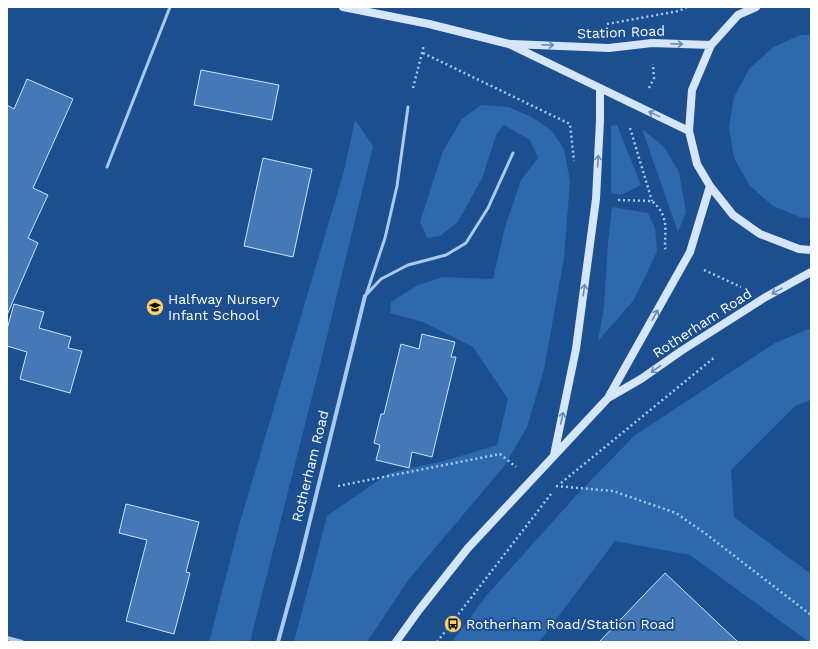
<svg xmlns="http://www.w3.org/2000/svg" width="818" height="649" viewBox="0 0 818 649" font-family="'Work Sans',sans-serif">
  <rect width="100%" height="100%" fill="#1b4f8f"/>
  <path fill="#2e69ad" d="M 800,35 L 811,35 L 811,218 L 802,218 L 773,206 L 749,185 L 734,158 L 729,127 L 734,97 L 749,69 L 772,48 Z
    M 481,105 L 508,107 L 532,117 L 552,131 L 564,149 L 570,181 L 564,258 L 544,369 L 527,427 L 505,465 L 409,579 L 367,642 L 294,642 L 327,516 L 389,473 L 444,461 L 497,445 L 508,399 L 473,347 L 423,322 L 390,313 L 391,302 L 418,285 L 443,277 L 493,279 L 505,227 L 521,180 L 538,158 L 530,140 L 504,125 L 496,135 L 483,176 L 458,222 L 440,236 L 427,238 L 420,222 L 443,151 L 462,119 Z
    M 355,120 L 373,146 L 320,365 L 250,642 L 209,642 L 240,522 L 344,171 Z
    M 617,125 L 641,185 L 621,195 L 611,193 L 611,126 Z
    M 642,129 L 664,147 L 679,172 L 686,212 L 678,232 Z
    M 612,207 L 648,213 L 655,228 L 657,251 L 634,300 L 598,341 L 604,307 L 608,242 Z
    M 811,328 L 811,400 L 795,406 L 731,470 L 734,517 L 811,574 L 811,642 L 809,642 L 690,555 L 615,541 L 539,642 L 452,642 L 486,596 L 573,499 L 634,436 L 775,343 Z"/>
  <path fill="#4478b7" stroke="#cfe3fa" d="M 201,70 L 279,85 L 272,120 L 194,105 Z
    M 27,79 L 73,99 L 33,188 L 48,195 L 28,238 L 38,243 L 7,315 L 7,105 L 14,109 Z
    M 263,158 L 312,169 L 293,257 L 244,246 Z
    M 14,304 L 44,312 L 39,328 L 71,337 L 68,348 L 82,351 L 70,393 L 20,379 L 27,352 L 7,346 L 7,329 Z
    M 422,334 L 455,342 L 451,357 L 456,357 L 432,457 L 412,452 L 409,468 L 376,460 L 380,445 L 374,443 L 381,414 L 384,414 L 401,344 L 419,349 Z
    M 126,504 L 199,522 L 186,572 L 190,573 L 174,634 L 126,621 L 147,540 L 119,533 Z
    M 665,573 L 738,642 L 599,642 Z"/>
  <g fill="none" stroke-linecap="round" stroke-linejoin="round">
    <path stroke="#a9c9ee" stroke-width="2.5" stroke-dasharray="2 3" stroke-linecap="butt" d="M 607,24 L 679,11 L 687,7
      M 423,53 L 570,124 L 574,161
      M 413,88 L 424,45
      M 649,88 L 654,78 L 653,64
      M 630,128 L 652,201
      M 618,200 L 652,201 C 669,216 665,228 665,248 L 666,249
      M 704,270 L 741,287
      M 561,483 L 715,357
      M 338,486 L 500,454 L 516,467
      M 556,486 L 613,491 L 676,513 L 706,534 L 811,615
      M 437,642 L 551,494"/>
    <path stroke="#a9c9ee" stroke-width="3" d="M 107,167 L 170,7
      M 366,295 L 385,238 L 397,186 L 408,107
      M 365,296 L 381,279 L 408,265 L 446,255 L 466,243 L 488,208 L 513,153"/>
    <path stroke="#a9c9ee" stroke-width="4" d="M 7,638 L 22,642
      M 278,642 L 300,561 L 365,296"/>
    <path stroke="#d6e6fa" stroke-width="8" d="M 343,7 L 429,24 L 509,44 L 689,131
      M 756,7 L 738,15 L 711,45 L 692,90 L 689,131 L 697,164 L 710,186 L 733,215 L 760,234 L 799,249 L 811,250
      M 512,44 L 609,48 L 652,43 L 711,45
      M 608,398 L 641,379 L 681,351 L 764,298 L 811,272
      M 554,455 L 576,349 L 596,199 L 600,120 L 600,88
      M 396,642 L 419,610 L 468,548 L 608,398 L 690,252 L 710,186"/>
  </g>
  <defs><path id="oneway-shaft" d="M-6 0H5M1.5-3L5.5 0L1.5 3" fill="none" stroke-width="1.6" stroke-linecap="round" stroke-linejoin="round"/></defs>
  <g stroke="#668bba">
    <use href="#oneway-shaft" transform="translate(677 44) rotate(2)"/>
    <use href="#oneway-shaft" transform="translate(548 45) rotate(2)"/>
    <use href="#oneway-shaft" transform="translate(654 114) rotate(-154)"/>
    <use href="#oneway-shaft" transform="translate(598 161) rotate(-87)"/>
    <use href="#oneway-shaft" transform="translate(584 290) rotate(-82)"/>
    <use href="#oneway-shaft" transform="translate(777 291) rotate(151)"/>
    <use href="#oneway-shaft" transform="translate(655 315) rotate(-61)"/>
    <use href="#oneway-shaft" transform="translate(656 369) rotate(144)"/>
    <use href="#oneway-shaft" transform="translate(562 418) rotate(-78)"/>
  </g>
  <defs>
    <symbol id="school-disc" viewBox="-11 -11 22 22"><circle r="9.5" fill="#ffd166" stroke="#1b4f8f"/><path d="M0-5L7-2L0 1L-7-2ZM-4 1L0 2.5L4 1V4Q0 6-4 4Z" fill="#111"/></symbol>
    <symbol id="bus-disc" viewBox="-11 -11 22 22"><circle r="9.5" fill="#ffd166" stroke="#1b4f8f"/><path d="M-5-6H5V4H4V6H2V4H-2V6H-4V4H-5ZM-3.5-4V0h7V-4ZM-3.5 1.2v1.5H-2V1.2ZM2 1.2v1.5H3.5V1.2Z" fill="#111"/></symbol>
  </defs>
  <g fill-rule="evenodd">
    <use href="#school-disc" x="145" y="297" width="20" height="20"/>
    <use href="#bus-disc" x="443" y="614" width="20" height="20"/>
  </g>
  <g text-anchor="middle" stroke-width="4" stroke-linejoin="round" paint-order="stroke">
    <g font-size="14" fill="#fff" stroke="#1b4f8f">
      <text transform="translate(621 32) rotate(-2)" y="5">Station Road</text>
      <text transform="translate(702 323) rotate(-33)" y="5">Rotherham Road</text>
      <text transform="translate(310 466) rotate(-76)" y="5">Rotherham Road</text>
    </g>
    <g font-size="14" fill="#fff" stroke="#1b4f8f" text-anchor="start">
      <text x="168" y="304">Halfway Nursery<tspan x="168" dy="16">Infant School</tspan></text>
      <text x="466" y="629">Rotherham Road/Station Road</text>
    </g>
  </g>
  <rect width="818" height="649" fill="none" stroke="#ffffff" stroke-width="16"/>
</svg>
